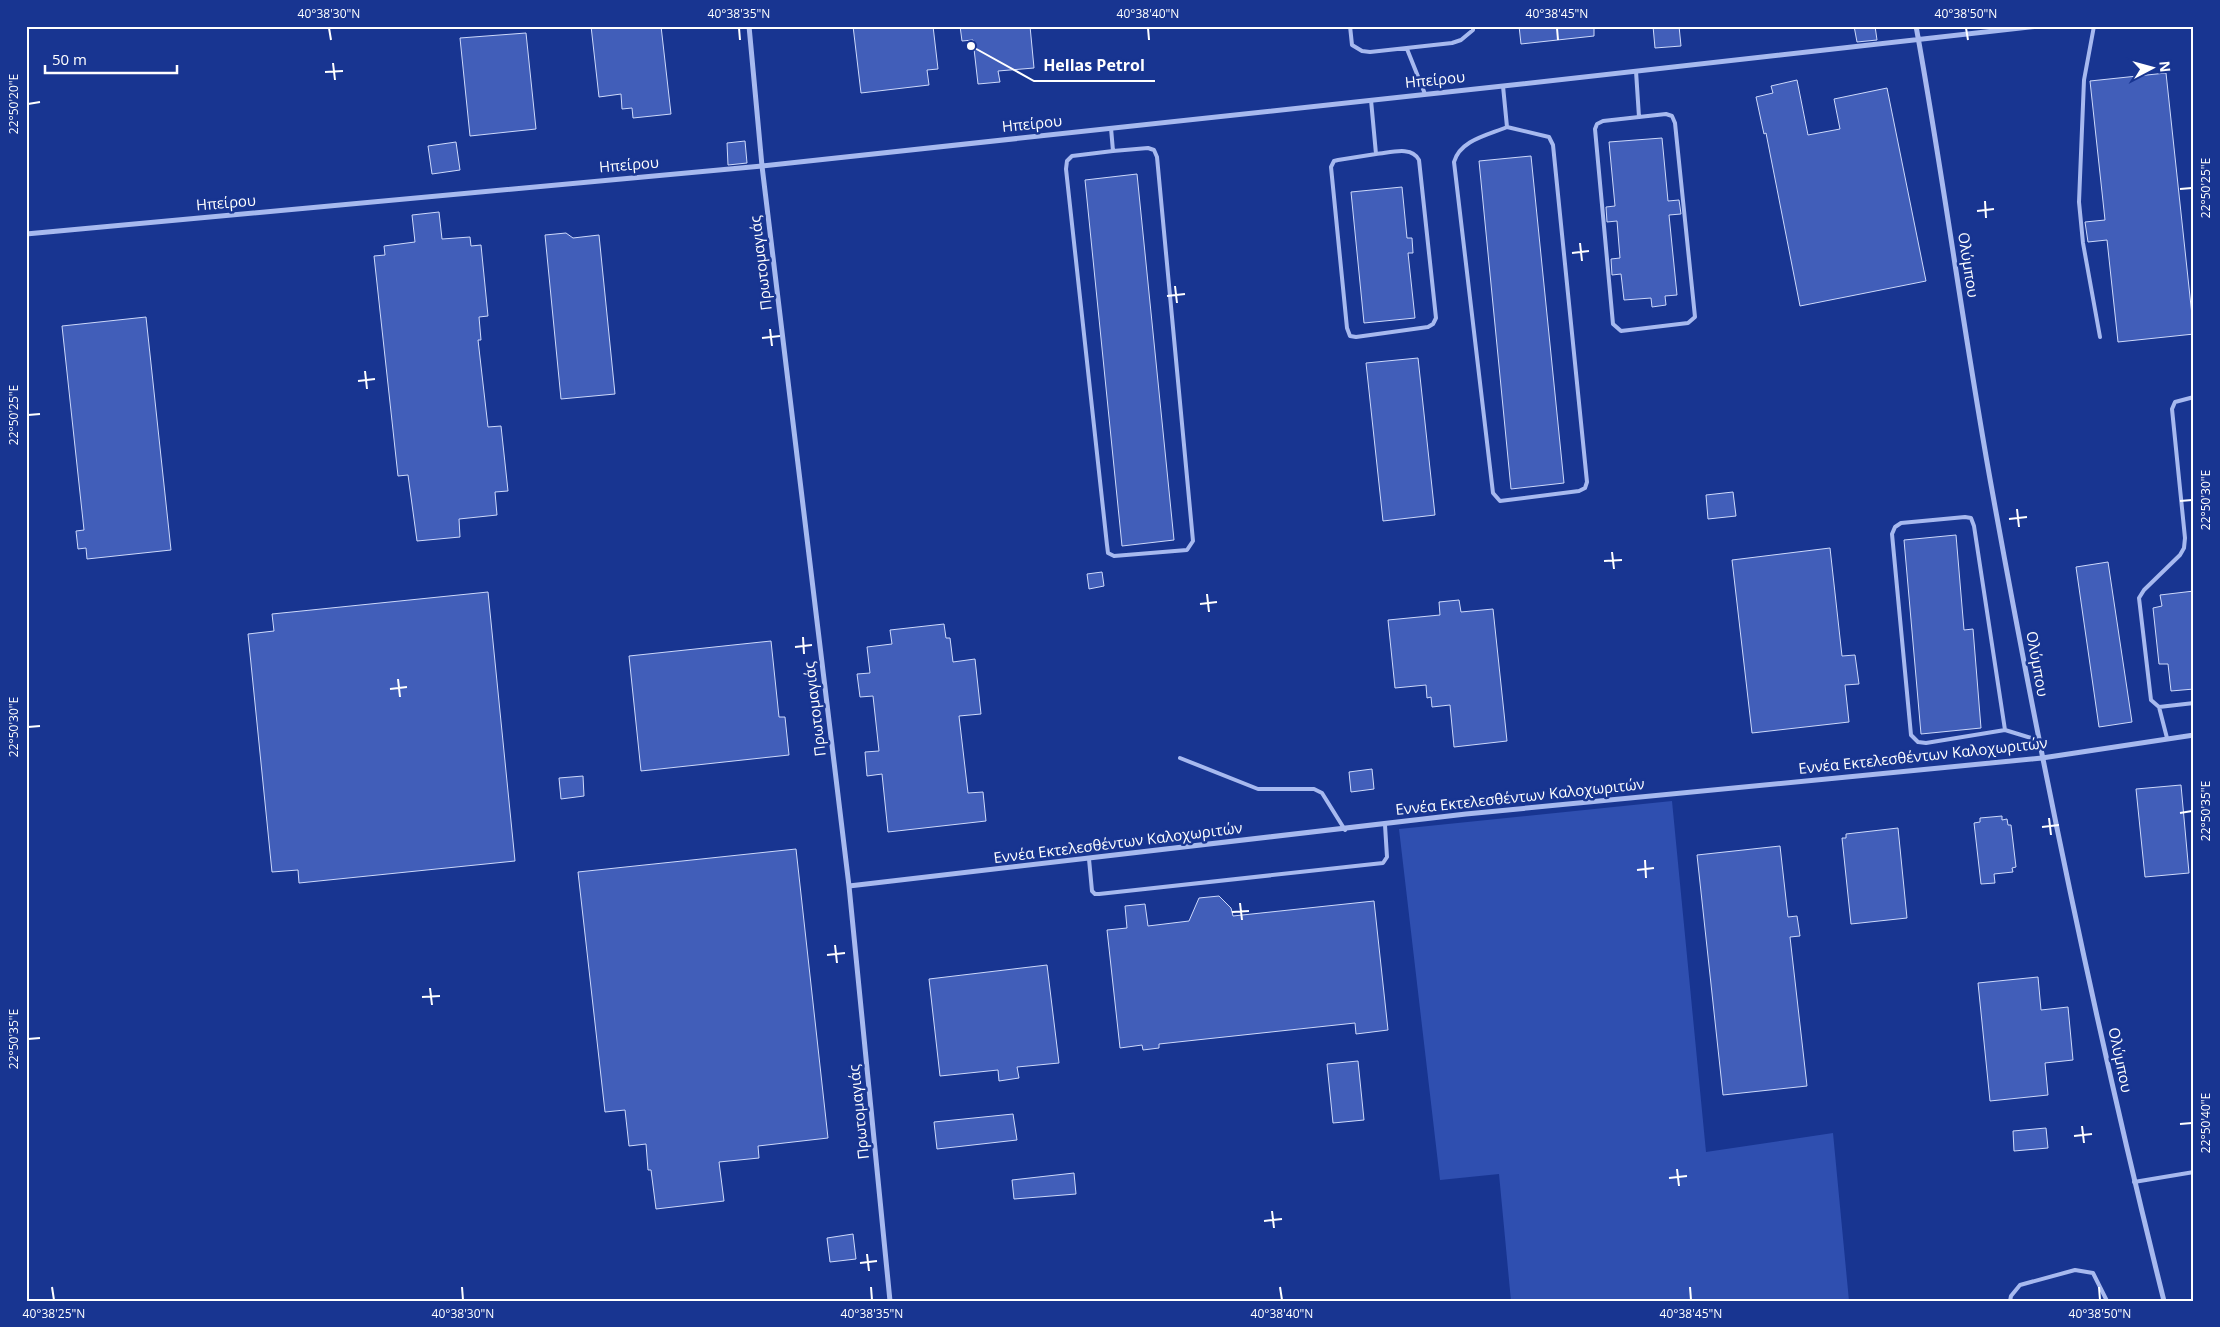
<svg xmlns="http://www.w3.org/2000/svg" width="2220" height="1327" viewBox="0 0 2220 1327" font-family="'Open Sans',sans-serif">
  <rect width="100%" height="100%" fill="#183591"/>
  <path fill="#2f4fb0" d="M 1672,801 L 1706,1152 L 1833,1133 L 1849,1301 L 1511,1301 L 1499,1174 L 1440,1180 L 1399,829 Z"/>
  <path fill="#415eb9" stroke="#cdd9fb" d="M 591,26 L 661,26 L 671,114 L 633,118 L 632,108 L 622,109 L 621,94 L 599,97 Z
    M 853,26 L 933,26 L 938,69 L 927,70 L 929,85 L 861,93 Z
    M 960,26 L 1030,26 L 1034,68 L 998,71 L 1000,82 L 978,84 L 973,40 L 962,41 Z
    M 1519,26 L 1594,26 L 1594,36 L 1521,44 Z
    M 1653,26 L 1679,26 L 1681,46 L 1655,48 Z
    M 1854,26 L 1875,26 L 1877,40 L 1857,42 Z
    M 526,33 L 536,129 L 470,136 L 460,38 Z
    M 2166,73 L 2194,334 L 2118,342 L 2107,240 L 2088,242 L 2085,222 L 2105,220 L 2090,81 Z
    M 1797,80 L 1808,135 L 1840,129 L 1834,99 L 1887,88 L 1926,281 L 1800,306 L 1766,133 L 1764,134 L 1756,97 L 1773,93 L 1771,86 Z
    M 1662,138 L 1668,201 L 1679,200 L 1681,214 L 1669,215 L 1677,295 L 1665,296 L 1666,305 L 1652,307 L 1651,298 L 1624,300 L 1621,274 L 1612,275 L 1611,259 L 1620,258 L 1617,221 L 1607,222 L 1606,207 L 1615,206 L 1609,142 Z
    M 745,141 L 747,163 L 728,165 L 727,143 Z
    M 456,142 L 460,170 L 432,174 L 428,146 Z
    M 1531,156 L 1564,483 L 1511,489 L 1479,161 Z
    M 1137,174 L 1174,540 L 1122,546 L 1085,180 Z
    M 1402,187 L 1407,238 L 1412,238 L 1413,253 L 1408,253 L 1415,318 L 1364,323 L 1351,192 Z
    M 439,212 L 442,239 L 470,237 L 471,246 L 481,245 L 488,316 L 479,317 L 481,340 L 478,340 L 488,427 L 501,426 L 508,491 L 495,492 L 497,515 L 459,519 L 460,537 L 417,541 L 408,475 L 398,476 L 374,256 L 385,255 L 384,246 L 415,242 L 412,215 Z
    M 566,233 L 573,238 L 599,235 L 615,394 L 561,399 L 545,235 Z
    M 146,317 L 171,550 L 87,559 L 86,548 L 78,549 L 76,531 L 84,530 L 62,326 Z
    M 1418,358 L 1435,515 L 1383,521 L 1366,363 Z
    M 1733,492 L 1736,516 L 1708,519 L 1706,495 Z
    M 1956,535 L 1964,630 L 1973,629 L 1981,728 L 1921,734 L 1904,540 Z
    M 1830,548 L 1842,656 L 1855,655 L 1859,684 L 1845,685 L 1849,722 L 1752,733 L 1732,560 Z
    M 2108,562 L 2132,722 L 2099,727 L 2076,567 Z
    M 1102,572 L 1104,586 L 1089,589 L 1087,574 Z
    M 2194,591 L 2194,689 L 2171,691 L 2168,664 L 2159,664 L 2153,608 L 2162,606 L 2160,595 Z
    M 488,592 L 515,861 L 299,883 L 298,870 L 272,872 L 248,634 L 274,631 L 272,614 Z
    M 1459,600 L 1461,612 L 1493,609 L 1507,741 L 1454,747 L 1450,705 L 1432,707 L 1431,697 L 1427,698 L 1426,685 L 1395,688 L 1388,620 L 1440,615 L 1439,602 Z
    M 944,624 L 946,638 L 950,638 L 953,662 L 975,659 L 981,714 L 959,716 L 968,793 L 983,792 L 986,821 L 888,832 L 882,774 L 867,776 L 865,752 L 879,751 L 873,696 L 860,697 L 857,674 L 870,673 L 867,647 L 892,644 L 890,630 Z
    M 771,641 L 779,717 L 785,717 L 789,755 L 641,771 L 629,656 Z
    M 1372,769 L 1374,789 L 1351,792 L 1349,772 Z
    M 583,776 L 584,796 L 561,799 L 559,778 Z
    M 2181,785 L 2189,873 L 2145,877 L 2136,789 Z
    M 2002,816 L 2002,820 L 2007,819 L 2008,825 L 2011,825 L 2016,867 L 2012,868 L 2013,872 L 1994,874 L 1995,883 L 1981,884 L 1974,823 L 1980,822 L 1980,818 Z
    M 1898,828 L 1907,918 L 1851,924 L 1842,838 L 1846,838 L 1846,834 Z
    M 1780,846 L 1788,917 L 1797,916 L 1800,936 L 1790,937 L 1807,1086 L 1723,1095 L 1697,855 Z
    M 796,849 L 828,1138 L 758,1146 L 759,1158 L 719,1162 L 724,1201 L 656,1209 L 651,1170 L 648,1170 L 646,1144 L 629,1146 L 625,1110 L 605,1112 L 578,872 Z
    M 1219,896 L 1231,908 L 1233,916 L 1374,901 L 1388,1030 L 1356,1034 L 1355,1023 L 1159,1044 L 1159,1048 L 1143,1050 L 1142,1045 L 1120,1048 L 1107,930 L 1127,928 L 1125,906 L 1145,904 L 1148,926 L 1189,921 L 1199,898 Z
    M 1047,965 L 1059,1063 L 1017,1067 L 1019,1078 L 999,1081 L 998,1070 L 940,1076 L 929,979 Z
    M 2038,977 L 2041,1010 L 2068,1007 L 2073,1060 L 2045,1063 L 2048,1095 L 1990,1101 L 1978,983 Z
    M 1358,1061 L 1364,1120 L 1333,1123 L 1327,1064 Z
    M 1013,1114 L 1017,1140 L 937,1149 L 934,1122 Z
    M 2046,1128 L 2048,1148 L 2014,1151 L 2013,1131 Z
    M 1074,1173 L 1076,1194 L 1014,1199 L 1012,1180 Z
    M 853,1234 L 856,1259 L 830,1262 L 827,1238 Z"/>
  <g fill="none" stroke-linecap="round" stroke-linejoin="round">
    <path stroke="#a7b9ef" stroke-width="4" d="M 1350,26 L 1352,45 L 1362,51 L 1370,52 L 1452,43 L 1461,40 L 1473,30 L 1473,26
      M 2094,26 L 2084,80 L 2079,202 L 2083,243 L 2100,337
      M 1407,49 L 1425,94
      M 1636,71 L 1639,117 L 1603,121 L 1597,124 L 1595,129 L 1613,324 L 1621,331 L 1688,323 L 1695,317 L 1675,123 L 1672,116 L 1666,114 L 1639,117
      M 1503,86 L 1507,127 C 1488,135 1460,140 1454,162 L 1493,493 L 1500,501 L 1579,491 L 1585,488 L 1587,482 L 1553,145 L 1549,137 L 1507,127
      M 1371,100 L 1376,154 L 1338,160 L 1334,161 L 1331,167 L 1347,328 L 1350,336 L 1356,337 L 1428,327 L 1433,324 L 1436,318 L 1419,160 C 1412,145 1389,153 1376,154
      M 1111,128 L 1113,151 L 1072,156 L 1067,161 L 1066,169 L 1107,545 L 1108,553 L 1114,556 L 1187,550 L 1193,541 L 1157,157 L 1154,150 L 1148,148 L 1113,151
      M 2159,707 L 2194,703
      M 2005,730 L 1974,526 L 1971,518 L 1965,517 L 1901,523 L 1895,527 L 1892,534 L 1911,735 L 1918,742 L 1926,743 L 2005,730 L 2038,740
      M 2167,738 L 2159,707 L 2151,700 L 2139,598 L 2144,590 L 2180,555 L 2184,548 L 2185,538 L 2172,409 L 2175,402 L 2194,397
      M 1180,758 L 1258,789 L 1314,789 L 1322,793 L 1345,830
      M 1089,859 L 1092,891 L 1095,894 L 1099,894 L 1383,863 L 1387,857 L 1385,825
      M 2134,1182 L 2194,1172
      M 2010,1301 L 2011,1296 L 2020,1285 L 2075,1270 L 2093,1273 L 2107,1301"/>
    <path stroke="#a7b9ef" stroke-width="5" d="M 749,26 L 762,166 L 849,886 L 890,1301
      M 1916,26 C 1944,180 1964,336 1992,490 C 2041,762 2097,1033 2164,1301
      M 26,234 L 762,166 L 1503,86 L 2039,26
      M 849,886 L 1466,814 L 2042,758 L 2194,735"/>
  </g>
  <path fill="none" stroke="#fff" stroke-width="2" d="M 329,28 L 331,40M 739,28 L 740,40M 1148,28 L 1149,40M 1557,28 L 1558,40M 1966,28 L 1968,40M 333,63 L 335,80M 325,72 L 343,71M 28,104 L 40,102M 2180,189 L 2192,188M 1985,201 L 1986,218M 1977,211 L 1994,209M 1580,243 L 1582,261M 1572,253 L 1589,251M 1175,286 L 1177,303M 1167,296 L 1185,294M 770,329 L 772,346M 762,338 L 780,336M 365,371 L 367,389M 358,381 L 375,379M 28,415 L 40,414M 2180,501 L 2192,500M 2017,509 L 2019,527M 2009,519 L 2027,517M 1612,552 L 1614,569M 1604,561 L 1622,560M 1207,594 L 1209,612M 1200,604 L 1217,602M 803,637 L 804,654M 795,647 L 812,645M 398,679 L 400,697M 390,689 L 407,687M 28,727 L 40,726M 2180,813 L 2192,811M 2049,818 L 2051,835M 2042,827 L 2059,825M 1645,860 L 1646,878M 1637,870 L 1654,868M 1240,903 L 1242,920M 1232,912 L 1249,911M 835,945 L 837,963M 827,955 L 845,953M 430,988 L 432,1005M 422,997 L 440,996M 28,1039 L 40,1038M 2180,1124 L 2192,1123M 2082,1126 L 2084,1143M 2074,1136 L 2092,1134M 1677,1169 L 1679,1186M 1669,1178 L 1687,1176M 1272,1211 L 1274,1228M 1264,1221 L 1282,1219M 867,1254 L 869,1271M 860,1263 L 877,1261M 52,1287 L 54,1300M 462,1287 L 463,1300M 871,1287 L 872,1300M 1280,1287 L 1282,1300M 1690,1287 L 1691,1300M 2099,1287 L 2100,1300"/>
  <g text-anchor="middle" stroke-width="5" stroke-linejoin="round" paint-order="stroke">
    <g font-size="15" fill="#fff" stroke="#183591">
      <text transform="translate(1435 80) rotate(-6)" y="5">Ηπείρου</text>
      <text transform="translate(1032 124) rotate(-6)" y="5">Ηπείρου</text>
      <text transform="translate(629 165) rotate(-5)" y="5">Ηπείρου</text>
      <text transform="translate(226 203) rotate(-5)" y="5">Ηπείρου</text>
      <text transform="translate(761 263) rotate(-97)" y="5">Πρωτομαγιάς</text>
      <text transform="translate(1968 265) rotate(81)" y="5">Ολύμπου</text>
      <text transform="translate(2037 664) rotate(80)" y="5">Ολύμπου</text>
      <text transform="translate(815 709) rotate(-97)" y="5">Πρωτομαγιάς</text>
      <text transform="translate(1923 756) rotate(-6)" y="5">Εννέα Εκτελεσθέντων Καλοχωριτών</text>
      <text transform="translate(1520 797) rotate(-6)" y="5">Εννέα Εκτελεσθέντων Καλοχωριτών</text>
      <text transform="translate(1118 843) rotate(-7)" y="5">Εννέα Εκτελεσθέντων Καλοχωριτών</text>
      <text transform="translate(2120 1060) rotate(78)" y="5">Ολύμπου</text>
      <text transform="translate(859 1112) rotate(-96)" y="5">Πρωτομαγιάς</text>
    </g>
  </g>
  <path fill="none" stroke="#fff" stroke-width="2" d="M971 46L1034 81H1155"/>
  <circle fill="#fff" stroke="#183591" stroke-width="2" cx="971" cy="46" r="5"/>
  <g font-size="16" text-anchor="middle" font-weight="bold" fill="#fff" stroke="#183591" stroke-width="5" stroke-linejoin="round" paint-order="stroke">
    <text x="1094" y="71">Hellas Petrol</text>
  </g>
  <rect width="2220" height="1327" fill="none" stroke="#183591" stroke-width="55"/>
  <g transform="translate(2152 68) rotate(84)" stroke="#183591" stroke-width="4" paint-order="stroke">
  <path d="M0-4L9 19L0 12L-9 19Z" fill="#ffffff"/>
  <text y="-8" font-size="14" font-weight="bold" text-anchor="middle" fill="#ffffff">N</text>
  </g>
  <path d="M45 65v8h132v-8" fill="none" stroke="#ffffff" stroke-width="2.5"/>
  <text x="52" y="65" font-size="15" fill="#ffffff" stroke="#183591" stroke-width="4" paint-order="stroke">50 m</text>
  <rect x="28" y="28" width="2164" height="1272" fill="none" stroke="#fff" stroke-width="2"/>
  <g font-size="12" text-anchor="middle" fill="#fff">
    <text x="329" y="18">40°38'30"N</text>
    <text x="739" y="18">40°38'35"N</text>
    <text x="1148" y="18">40°38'40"N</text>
    <text x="1557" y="18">40°38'45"N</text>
    <text x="1966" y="18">40°38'50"N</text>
    <text transform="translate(14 104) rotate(-90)" y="4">22°50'20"E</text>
    <text transform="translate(2206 188) rotate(-90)" y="4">22°50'25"E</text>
    <text transform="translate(14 415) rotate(-90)" y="4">22°50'25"E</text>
    <text transform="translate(2206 500) rotate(-90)" y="4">22°50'30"E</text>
    <text transform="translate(14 727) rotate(-90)" y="4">22°50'30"E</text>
    <text transform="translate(2206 811) rotate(-90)" y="4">22°50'35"E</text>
    <text transform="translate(14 1039) rotate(-90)" y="4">22°50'35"E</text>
    <text transform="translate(2206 1123) rotate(-90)" y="4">22°50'40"E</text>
    <text x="54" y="1318">40°38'25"N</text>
    <text x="463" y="1318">40°38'30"N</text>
    <text x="872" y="1318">40°38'35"N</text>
    <text x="1282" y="1318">40°38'40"N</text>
    <text x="1691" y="1318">40°38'45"N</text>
    <text x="2100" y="1318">40°38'50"N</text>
  </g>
</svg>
